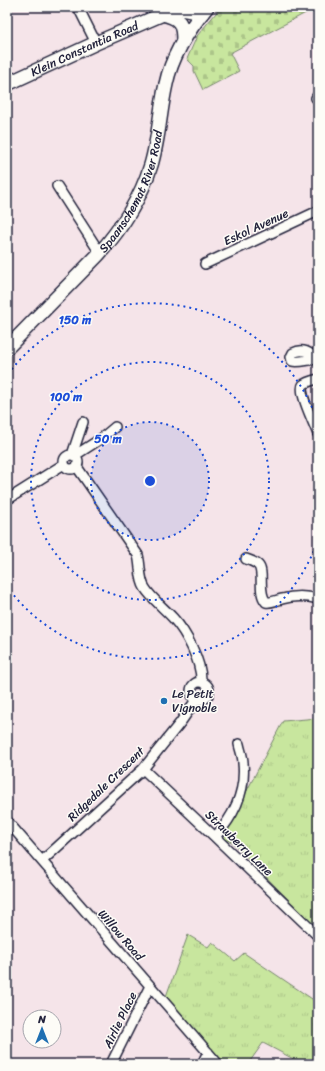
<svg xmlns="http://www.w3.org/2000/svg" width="325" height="1071" viewBox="0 0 325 1071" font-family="Sriracha,sans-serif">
  <defs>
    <pattern id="grass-tufts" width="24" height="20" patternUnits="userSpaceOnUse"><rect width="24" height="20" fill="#c8e69e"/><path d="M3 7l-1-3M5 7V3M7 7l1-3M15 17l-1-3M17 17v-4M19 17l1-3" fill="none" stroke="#acc589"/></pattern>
    <pattern id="cemetery-stones" width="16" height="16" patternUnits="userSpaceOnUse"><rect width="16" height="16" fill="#c8e69e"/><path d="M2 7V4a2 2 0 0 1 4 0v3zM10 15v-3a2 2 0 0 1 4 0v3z" fill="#acc589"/></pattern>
  </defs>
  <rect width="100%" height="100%" fill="#f5e4e9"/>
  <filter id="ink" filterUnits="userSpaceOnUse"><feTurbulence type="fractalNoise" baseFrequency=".025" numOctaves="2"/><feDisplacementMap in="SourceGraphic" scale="8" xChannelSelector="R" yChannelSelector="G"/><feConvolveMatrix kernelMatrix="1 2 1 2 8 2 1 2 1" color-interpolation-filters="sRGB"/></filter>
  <g filter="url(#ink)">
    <path fill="url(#grass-tufts)" stroke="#75846c" d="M 318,718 L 318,930 L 232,842 L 224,839 L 225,833 L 283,721 Z
      M 188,935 L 208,947 L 212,942 L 235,961 L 244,953 L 318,1003 L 318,1064 L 303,1064 L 263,1043 L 248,1064 L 218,1064 L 164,1002 Z"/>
    <path fill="url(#cemetery-stones)" stroke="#75846c" d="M 221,7 L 317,7 L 230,53 L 239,71 L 203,90 L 194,71 L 194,66 L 187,59 L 197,36 Z"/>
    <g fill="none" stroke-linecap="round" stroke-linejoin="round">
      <defs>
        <path id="street" d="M 78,7 L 96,43
          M 316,98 L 318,95
          M 57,186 L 100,253
          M 205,264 L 318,211
          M 317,359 C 309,352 303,348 293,353 L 291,357 L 292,361 C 299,363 310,359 318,359
          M 318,379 C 314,380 306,382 303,385 C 298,391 315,426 318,434
          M64 462a7 7 0 1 1 14 0a7 7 0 1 1-14 0Z
          M 72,455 L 83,422
          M 74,456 L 102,438 L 115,427
          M 77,467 L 138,555 C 141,566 139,579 145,588 C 151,598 165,609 173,618 C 186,632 202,662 201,682
          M 10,498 L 64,464
          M 246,559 C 249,560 255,562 258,565 C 265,572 257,592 266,602 C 272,603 276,600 282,599 C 293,596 307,596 318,599
          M191 691a9 9 0 1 1 18 0a9 9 0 1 1-18 0Z
          M 143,769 L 215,837 L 318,936
          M 7,821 L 218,1064
          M 215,837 C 234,816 246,791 243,763 C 243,756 240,750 239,744
          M 42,861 L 143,769 L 180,723 L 196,700
          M 111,1064 L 150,986
          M 202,1064 L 208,1052"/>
        <g id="secondary">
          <path d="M 162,14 C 180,18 183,23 183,41"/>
          <path id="s1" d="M 7,84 L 96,43 L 170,11 L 181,9 L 202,13"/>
          <path id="s2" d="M 7,348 L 98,255 C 121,229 141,198 151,165 C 159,138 160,110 166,84 C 172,55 189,29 207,7"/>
        </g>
      </defs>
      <use href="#street" stroke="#22223b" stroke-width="12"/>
      <use href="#secondary" stroke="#22223b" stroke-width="16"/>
      <use href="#street" stroke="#fdfcf7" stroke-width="9"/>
      <use href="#secondary" stroke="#fdfcf7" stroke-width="13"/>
    </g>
  </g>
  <circle cx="150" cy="481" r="59" fill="#1d4ed8" fill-opacity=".12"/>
  <g fill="none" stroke="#1d4ed8" stroke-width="2" stroke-dasharray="2 4">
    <circle cx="150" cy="481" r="59"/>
    <circle cx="150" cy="481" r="119"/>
    <path d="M318 540A178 178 0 0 1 8 588M8 374A178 178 0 0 1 318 422"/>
  </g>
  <circle fill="#1f6fb2" stroke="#fdfcf7" stroke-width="1.5" cx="164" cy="701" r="4"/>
  <g text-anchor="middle" stroke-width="3" stroke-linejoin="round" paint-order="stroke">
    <g font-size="12" fill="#22223b" stroke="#fdfcf7">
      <text dy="4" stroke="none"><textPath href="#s1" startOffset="85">Klein Constantia Road</textPath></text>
      <text dy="4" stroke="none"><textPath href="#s2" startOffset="203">Spaanschemat River Road</textPath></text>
      <text transform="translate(256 227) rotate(-25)" y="4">Eskol Avenue</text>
      <text transform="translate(106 784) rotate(-44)" y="4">Ridgedale Crescent</text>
      <text transform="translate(239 843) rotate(44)" y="4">Strawberry Lane</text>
      <text transform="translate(121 935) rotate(49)" y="4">Willow Road</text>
      <text transform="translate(120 1020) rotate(-64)" y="4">Airlie Place</text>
    </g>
    <g font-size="12" fill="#22223b" stroke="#fdfcf7" text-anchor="start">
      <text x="172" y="698">Le Petit<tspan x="172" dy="14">Vignoble</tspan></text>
    </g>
  </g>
  <circle cx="150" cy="481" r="6" fill="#1d4ed8" stroke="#fdfcf7" stroke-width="2"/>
  <g font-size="12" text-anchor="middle" font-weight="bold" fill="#1d4ed8" stroke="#fdfcf7" stroke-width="3" stroke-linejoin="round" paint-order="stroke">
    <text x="75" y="324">150 m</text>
    <text x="66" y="401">100 m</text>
    <text x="108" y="443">50 m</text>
  </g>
  <rect width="325" height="1071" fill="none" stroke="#fdfcf7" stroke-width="24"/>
  <rect x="12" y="12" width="301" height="1047" fill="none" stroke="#22223b" stroke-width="1.5" filter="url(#ink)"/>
  <g transform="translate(42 1029)"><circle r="19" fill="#fdfcf7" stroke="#a5a5ac"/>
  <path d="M0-3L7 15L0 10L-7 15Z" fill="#1f6fb2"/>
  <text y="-6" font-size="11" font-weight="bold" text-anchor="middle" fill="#22223b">N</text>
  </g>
</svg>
